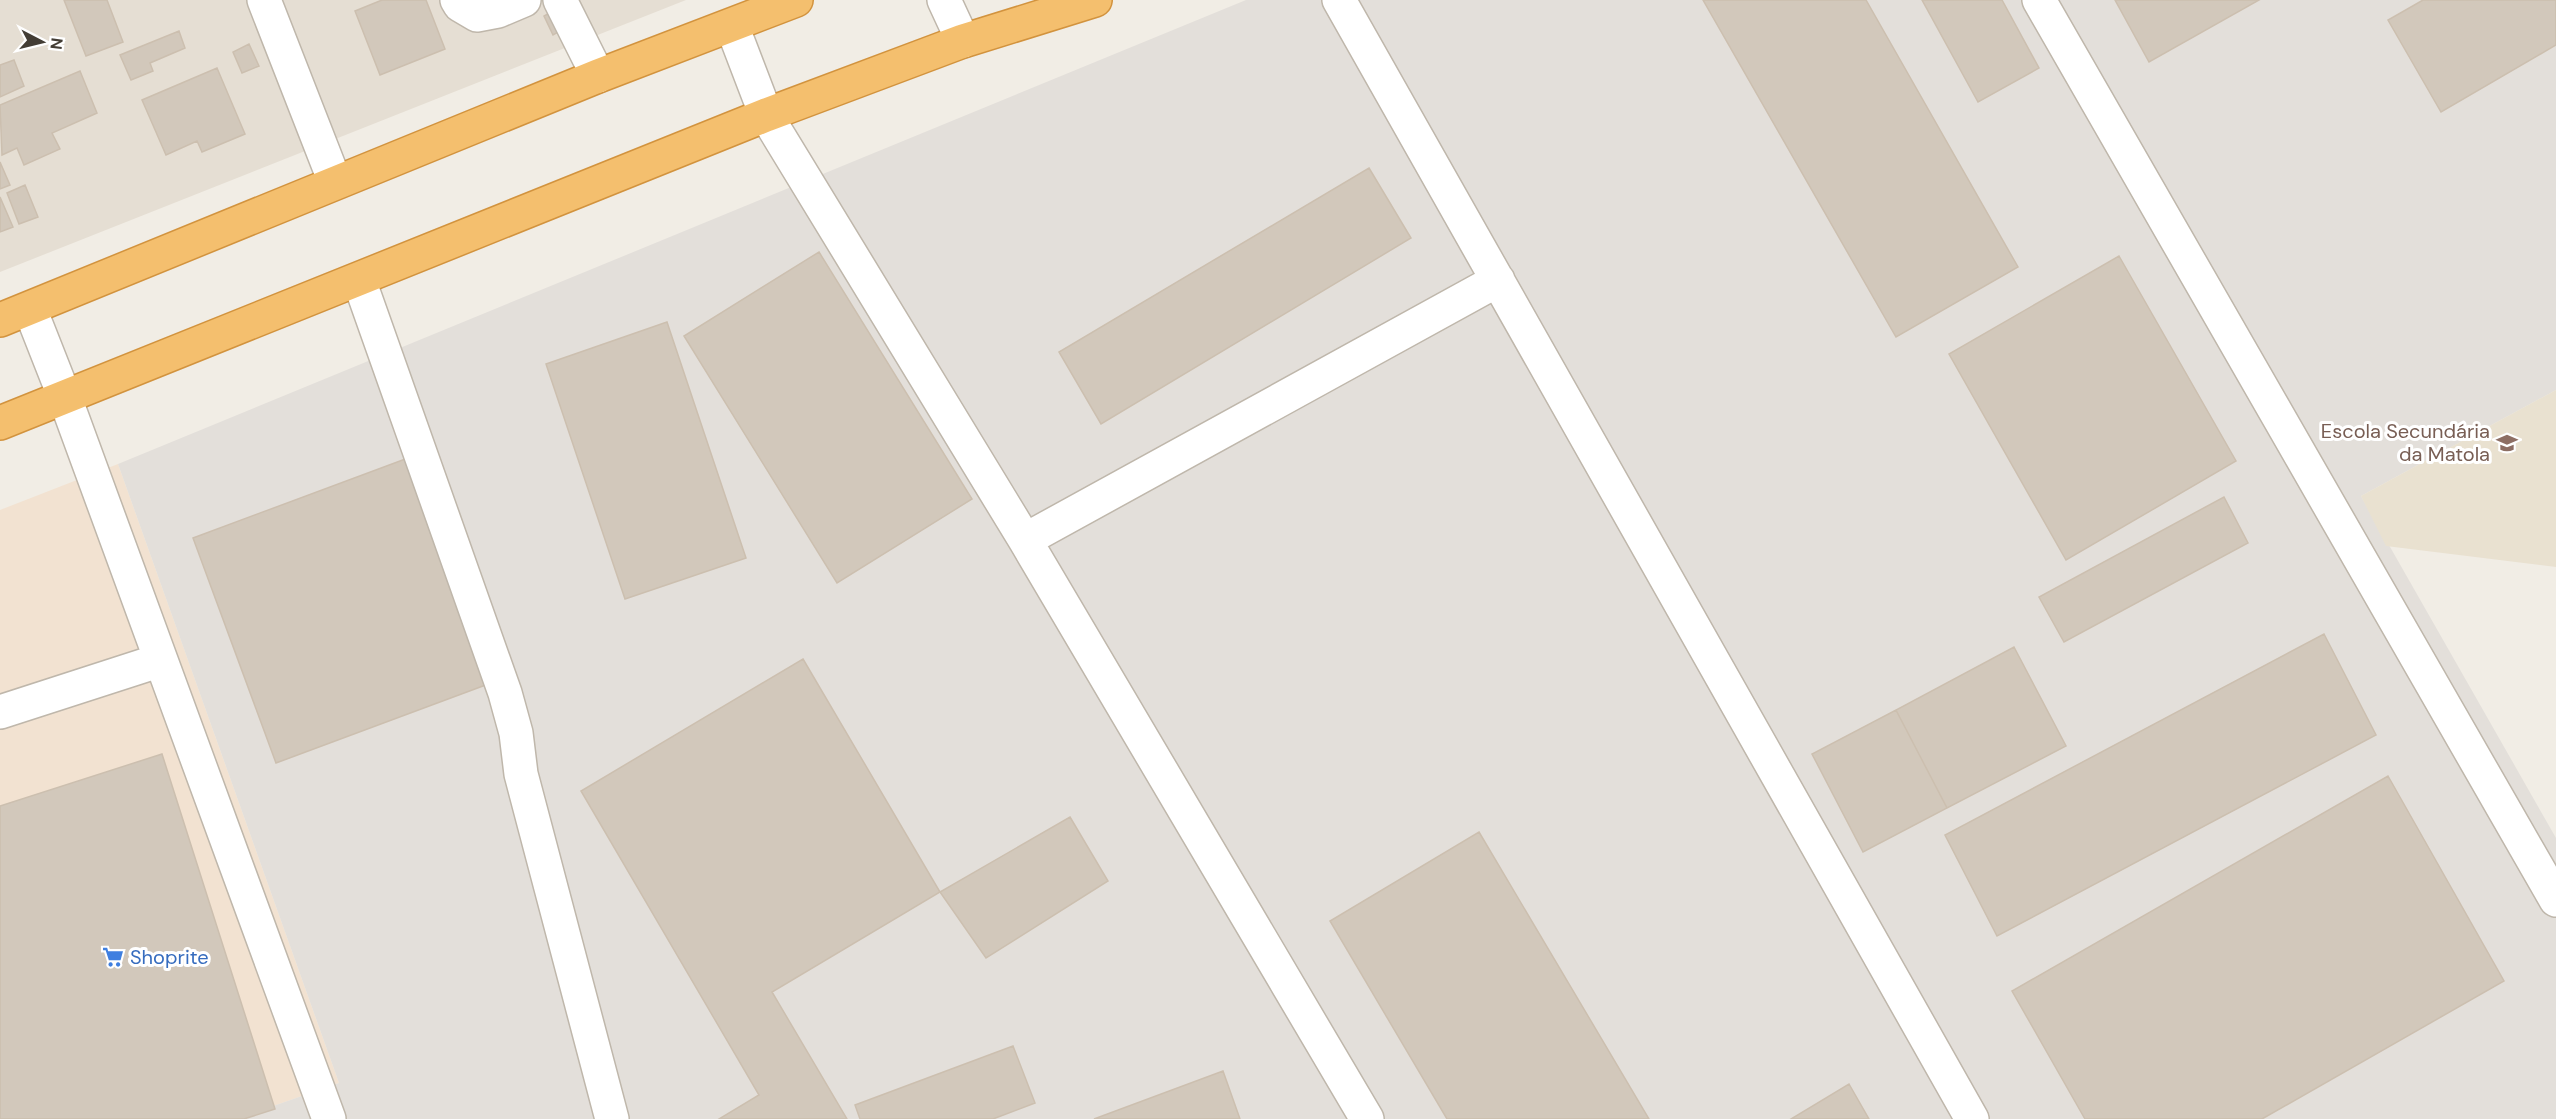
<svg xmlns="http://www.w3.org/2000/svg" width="2556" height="1119" viewBox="0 0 2556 1119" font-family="'DM Sans',sans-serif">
  <rect width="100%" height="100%" fill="#f1ede5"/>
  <path fill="#e5ded3" d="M 0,0 L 686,0 L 0,272 Z"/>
  <path fill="#f2e2d1" d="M 118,464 L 339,1083 L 236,1119 L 0,1119 L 0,510 Z"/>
  <path fill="#e3dfda" d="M 1246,0 L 2556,0 L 2556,390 L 2361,496 L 2556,838 L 2556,1119 L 236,1119 L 339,1083 L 118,464 Z"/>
  <path fill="#e9e1d0" d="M 2556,390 L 2556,567 L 2386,546 L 2361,496 Z"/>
  <path fill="#d2c8bb" stroke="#ccbfaf" stroke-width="1.5" d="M 64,0 L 107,0 L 123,42 L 86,56 Z
    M 382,0 L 426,0 L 445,49 L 380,75 L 355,11 Z
    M 1703,0 L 1866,0 L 2018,267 L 1896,337 Z
    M 1922,0 L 2002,0 L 2039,68 L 1978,102 Z
    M 2115,0 L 2259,0 L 2149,62 Z
    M 2423,0 L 2556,0 L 2556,45 L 2441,112 L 2388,20 Z
    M 558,8 L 567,27 L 553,35 L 544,16 Z
    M 179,31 L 185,48 L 150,63 L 153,71 L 131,80 L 120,55 Z
    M 249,44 L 259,66 L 242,73 L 233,52 Z
    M 14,60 L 24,86 L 0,97 L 0,65 Z
    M 217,68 L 245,134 L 202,152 L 197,141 L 166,155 L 142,100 Z
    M 80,71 L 97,113 L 52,133 L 60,149 L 24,165 L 17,148 L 2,155 L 0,105 Z
    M 0,162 L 10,185 L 0,189 Z
    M 1369,168 L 1411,238 L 1101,424 L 1059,352 Z
    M 25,185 L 38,217 L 19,224 L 7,193 Z
    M 0,197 L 13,227 L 0,232 Z
    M 819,252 L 972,499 L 837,583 L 684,336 Z
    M 2119,256 L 2236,461 L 2066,560 L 1949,354 Z
    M 667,322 L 746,558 L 625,599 L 546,364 Z
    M 408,458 L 491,683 L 276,763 L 193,538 Z
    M 2224,497 L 2248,543 L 2064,642 L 2039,597 Z
    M 2324,634 L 2376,735 L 1997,936 L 1945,835 Z
    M 2014,647 L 2066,746 L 1947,808 L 1896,710 Z
    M 803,659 L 940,892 L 772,992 L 847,1119 L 719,1119 L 759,1095 L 581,791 Z
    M 1896,710 L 1947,808 L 1863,852 L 1812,754 Z
    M 162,754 L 275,1109 L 244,1119 L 0,1119 L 0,806 Z
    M 2388,776 L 2504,981 L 2262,1119 L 2085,1119 L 2012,991 Z
    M 1070,817 L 1108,881 L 986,958 L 940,892 Z
    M 1479,832 L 1649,1119 L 1447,1119 L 1330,921 Z
    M 1013,1046 L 1035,1103 L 993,1119 L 860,1119 L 855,1105 Z
    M 1223,1071 L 1240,1119 L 1094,1119 Z
    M 1849,1084 L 1869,1119 L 1791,1119 Z"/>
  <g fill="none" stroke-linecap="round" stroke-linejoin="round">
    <defs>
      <path id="minor" d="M 264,0 L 335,182
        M 457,0 L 460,5 L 477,15 L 498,11 L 524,0
        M 560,0 L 598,76
        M 944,0 L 963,41
        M 1339,0 L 1972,1119
        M 2039,0 L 2556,900
        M 732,26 L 766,115 L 1025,540 L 1367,1119
        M 359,280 L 505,693 L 516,733 L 521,774 L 612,1119
        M 30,309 L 65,398 L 329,1119
        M 1025,540 L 1498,280
        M 0,712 L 161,660"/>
      <path id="highway" d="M 0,320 L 598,76 L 796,0
        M 0,423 L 766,115 L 963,41 L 1095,0"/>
    </defs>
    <use href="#minor" stroke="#bfb7ab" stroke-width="36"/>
    <use href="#highway" stroke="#d2933e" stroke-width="36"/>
    <use href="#minor" stroke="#fff" stroke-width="33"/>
    <use href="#highway" stroke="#f4bf6e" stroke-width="33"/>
  </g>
  <defs>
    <symbol id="school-bare" viewBox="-9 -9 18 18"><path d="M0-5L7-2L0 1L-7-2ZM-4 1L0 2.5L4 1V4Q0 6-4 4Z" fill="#8d6e63" stroke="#fff" stroke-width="2.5" paint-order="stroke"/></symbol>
    <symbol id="supermarket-bare" viewBox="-9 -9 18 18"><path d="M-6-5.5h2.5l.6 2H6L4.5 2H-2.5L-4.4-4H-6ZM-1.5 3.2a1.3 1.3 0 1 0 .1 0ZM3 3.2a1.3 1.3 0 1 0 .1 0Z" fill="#3f7fe0" stroke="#fff" stroke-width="2.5" paint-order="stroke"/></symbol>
  </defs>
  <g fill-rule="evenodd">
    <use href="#school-bare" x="2492" y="428" width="30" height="30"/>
    <use href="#supermarket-bare" x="98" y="942" width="30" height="30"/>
  </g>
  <g text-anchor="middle" stroke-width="6" stroke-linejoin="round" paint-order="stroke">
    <g font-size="20" fill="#785e54" stroke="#fff" text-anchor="end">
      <text x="2490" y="438">Escola Secundária<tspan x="2490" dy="23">da Matola</tspan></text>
    </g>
    <g font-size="20" fill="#366cbe" stroke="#fff" text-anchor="start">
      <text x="130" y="964">Shoprite</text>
    </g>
  </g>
  <g transform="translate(42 42) rotate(97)" stroke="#ffffff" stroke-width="4.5" paint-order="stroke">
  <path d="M0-4.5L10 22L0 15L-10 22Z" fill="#433d35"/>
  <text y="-9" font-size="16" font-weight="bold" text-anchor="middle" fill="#433d35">N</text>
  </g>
</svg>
